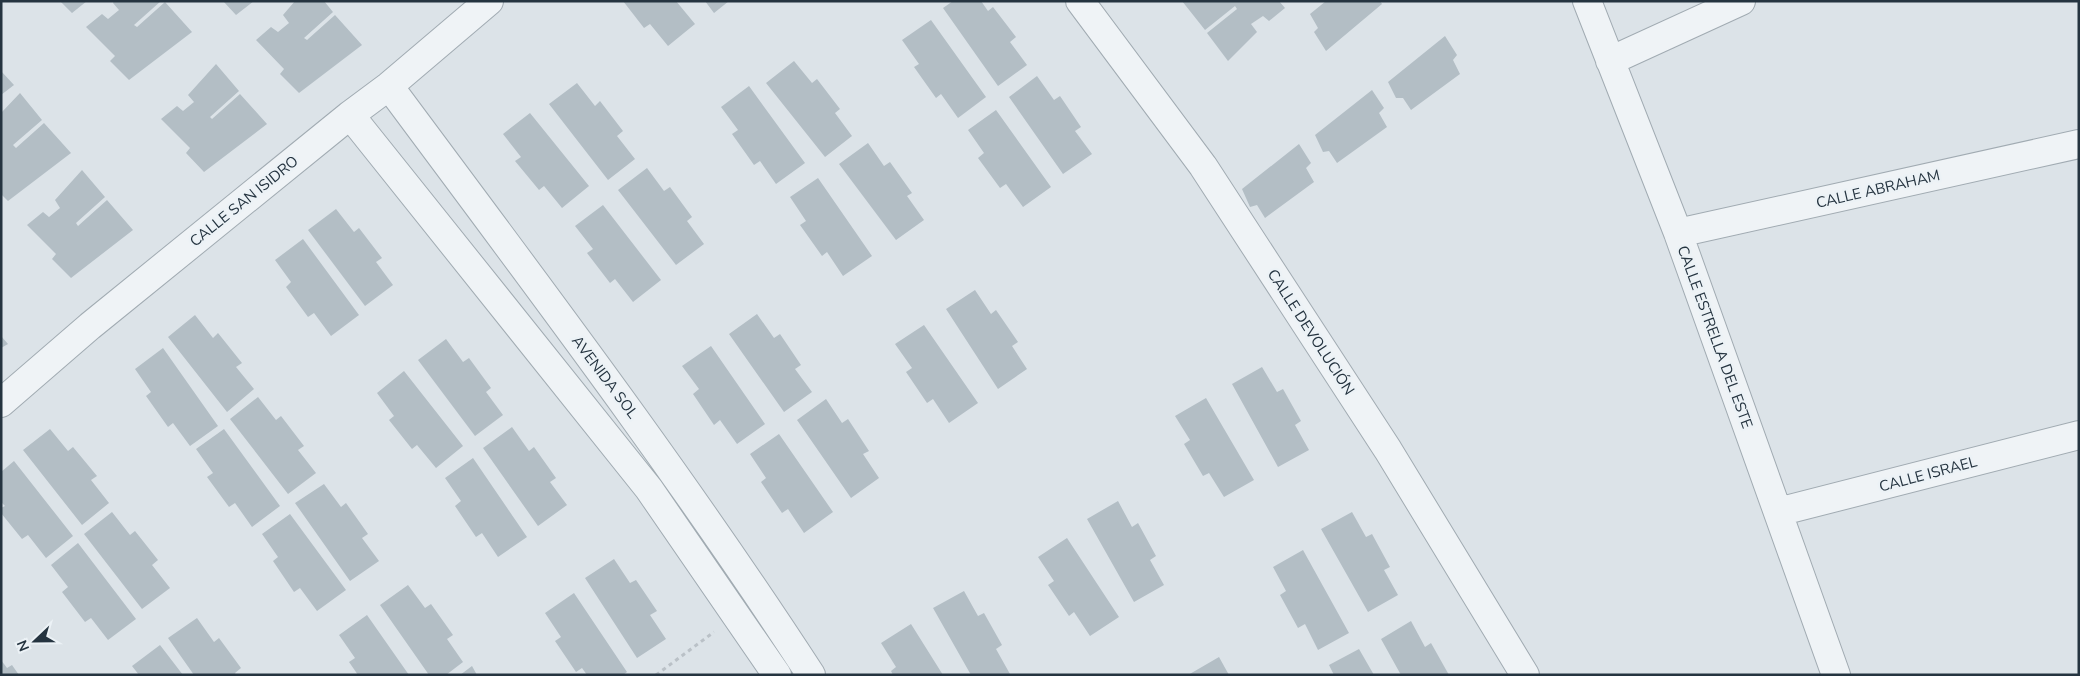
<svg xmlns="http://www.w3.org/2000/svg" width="2080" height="676" viewBox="0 0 2080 676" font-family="'Nunito Sans',sans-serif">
  <rect width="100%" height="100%" fill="#dce3e8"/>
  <path fill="#b3bec5" d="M 60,1 L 87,1 L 72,13 Z
    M 114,1 L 161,1 L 134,25 L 137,27 L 165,2 L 192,32 L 129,80 L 110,61 L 115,56 L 86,27 L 102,14 L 108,19 L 119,10 L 113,3 Z
    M 223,1 L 254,1 L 236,15 Z
    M 295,1 L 324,1 L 333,12 L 304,38 L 307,40 L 335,15 L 362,45 L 299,93 L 280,74 L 284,69 L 256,40 L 271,27 L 278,32 L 289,23 L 283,15 Z
    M 623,1 L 676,1 L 695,24 L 668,46 L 650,24 L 644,28 Z
    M 705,1 L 729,1 L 714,13 Z
    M 953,1 L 981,1 L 988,11 L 993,7 L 1016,37 L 1010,42 L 1027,65 L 998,86 L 943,8 Z
    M 1182,1 L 1279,1 L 1285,8 L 1269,21 L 1263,16 L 1251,24 L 1257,32 L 1228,61 L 1207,33 L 1237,9 L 1235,6 L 1205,30 Z
    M 1326,1 L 1380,1 L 1382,4 L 1326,51 L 1314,32 L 1318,28 L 1310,14 Z
    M 931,20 L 986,97 L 958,118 L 941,94 L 936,98 L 914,67 L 919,64 L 902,40 Z
    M 1445,36 L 1457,55 L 1453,60 L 1460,74 L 1411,110 L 1403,98 L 1396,98 L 1388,82 Z
    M 794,61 L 812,83 L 817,79 L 840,109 L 835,113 L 852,136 L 825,157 L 766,83 Z
    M 216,64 L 239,91 L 210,117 L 212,119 L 240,94 L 267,124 L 204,172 L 186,153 L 190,148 L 161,119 L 177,106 L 183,111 L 194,102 L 188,95 Z
    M 1,71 L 14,85 L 1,95 Z
    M 1037,76 L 1054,100 L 1060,96 L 1081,127 L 1075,131 L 1092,154 L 1063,174 L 1009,97 Z
    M 577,83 L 595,106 L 600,101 L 623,131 L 617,136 L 635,159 L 608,180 L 549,104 Z
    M 749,86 L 805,163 L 776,184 L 760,161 L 754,165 L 732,134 L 738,130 L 721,107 Z
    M 1372,90 L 1384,108 L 1379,113 L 1387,127 L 1337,163 L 1329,151 L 1323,152 L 1315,135 Z
    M 20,93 L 42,120 L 13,145 L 16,148 L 44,123 L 71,153 L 8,201 L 1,194 L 1,113 Z
    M 996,110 L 1051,187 L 1023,207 L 1006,184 L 1000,188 L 978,158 L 984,153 L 968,130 Z
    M 530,113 L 589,186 L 562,208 L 544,186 L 539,190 L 515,161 L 521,157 L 503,134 Z
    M 868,143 L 884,166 L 890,162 L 912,193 L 907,196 L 924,220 L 896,240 L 839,164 Z
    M 1299,144 L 1311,163 L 1306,168 L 1314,182 L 1265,218 L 1257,205 L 1250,207 L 1242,189 Z
    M 647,168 L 664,191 L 670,187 L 692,217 L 687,221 L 704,244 L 676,265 L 618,190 Z
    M 82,170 L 105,197 L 76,223 L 78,226 L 107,200 L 133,230 L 71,278 L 52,259 L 56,254 L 27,225 L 43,212 L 49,217 L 60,208 L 55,200 Z
    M 818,178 L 872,256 L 843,276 L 827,252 L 822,256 L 800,225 L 806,221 L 790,197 Z
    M 603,205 L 661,280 L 633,302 L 615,279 L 610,283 L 587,253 L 593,249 L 575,226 Z
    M 336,209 L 354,232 L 359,228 L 382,258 L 376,262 L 393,285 L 365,306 L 308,230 Z
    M 303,239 L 359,315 L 331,336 L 314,313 L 308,317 L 286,287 L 291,282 L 275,260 Z
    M 975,290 L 991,314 L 996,310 L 1018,342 L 1012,346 L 1027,369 L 998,389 L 946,309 Z
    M 757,314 L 774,338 L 780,334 L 801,365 L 795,369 L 812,392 L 784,412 L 729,334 Z
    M 195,315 L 213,338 L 218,333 L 242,363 L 236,367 L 254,389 L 227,412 L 168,337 Z
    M 924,325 L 978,403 L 949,423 L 933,399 L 927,403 L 906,372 L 912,368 L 895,344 Z
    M 1,336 L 8,344 L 1,348 Z
    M 446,339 L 463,362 L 469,358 L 491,388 L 486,392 L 503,415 L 475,436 L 418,360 Z
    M 711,346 L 765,424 L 737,444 L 720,420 L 714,425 L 693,394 L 699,389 L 682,366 Z
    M 163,348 L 218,426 L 190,446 L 173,423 L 168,427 L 146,396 L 151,392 L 135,369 Z
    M 1262,367 L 1277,392 L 1283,389 L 1301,421 L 1295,425 L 1309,450 L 1278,467 L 1232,384 Z
    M 404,371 L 463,446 L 436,468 L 417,445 L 412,449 L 389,420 L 394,416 L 377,393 Z
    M 258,397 L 276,420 L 281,416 L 304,446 L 298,450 L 316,473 L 288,494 L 230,419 Z
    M 1206,398 L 1254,480 L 1224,497 L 1209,473 L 1203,476 L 1184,444 L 1190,440 L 1175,416 Z
    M 826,399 L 842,423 L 848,419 L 869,451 L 863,454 L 879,478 L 851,498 L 797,420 Z
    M 512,427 L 529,451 L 534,447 L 556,478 L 550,482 L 567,505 L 538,526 L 483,448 Z
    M 50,429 L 68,451 L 73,447 L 97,476 L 91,480 L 109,503 L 82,525 L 23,450 Z
    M 224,429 L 280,506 L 252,527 L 235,503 L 229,507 L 207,477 L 213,473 L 196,449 Z
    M 779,434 L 833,512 L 804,533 L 788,509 L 782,513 L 761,482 L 766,478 L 750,454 Z
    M 473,458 L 527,537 L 498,557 L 482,533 L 476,537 L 455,506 L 461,501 L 445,478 Z
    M 14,461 L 73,536 L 46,558 L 28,535 L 22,539 L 1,513 L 1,508 L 5,506 L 1,502 L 1,472 Z
    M 324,484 L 341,507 L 346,503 L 368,534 L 362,538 L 379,561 L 350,581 L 295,503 Z
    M 1118,501 L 1132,527 L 1138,523 L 1156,556 L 1150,560 L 1164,585 L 1134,602 L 1087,519 Z
    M 112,512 L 130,535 L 135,531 L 158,560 L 152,565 L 170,588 L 142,609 L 84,534 Z
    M 1352,512 L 1366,537 L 1372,534 L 1390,567 L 1384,570 L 1398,595 L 1368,612 L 1321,529 Z
    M 290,514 L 346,590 L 317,611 L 300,588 L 294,592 L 273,561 L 278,557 L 262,534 Z
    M 1067,538 L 1119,617 L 1090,636 L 1074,612 L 1069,616 L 1048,585 L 1054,581 L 1038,557 Z
    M 78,543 L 136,619 L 108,640 L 91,618 L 85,622 L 62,592 L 68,587 L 51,565 Z
    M 1303,550 L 1349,633 L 1318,650 L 1305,624 L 1298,628 L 1280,595 L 1286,591 L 1273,567 Z
    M 614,559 L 630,583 L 636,580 L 657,611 L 650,615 L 666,639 L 637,658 L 585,578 Z
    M 408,585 L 425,608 L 431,604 L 453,635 L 447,639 L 463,662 L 446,675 L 429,675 L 380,605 Z
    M 964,591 L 978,616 L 984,613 L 1002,645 L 996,649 L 1010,674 L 1008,675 L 971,675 L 933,608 Z
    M 574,593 L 627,672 L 623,675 L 587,675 L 582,668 L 576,672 L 555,641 L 561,637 L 545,613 Z
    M 367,615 L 409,675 L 358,675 L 349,662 L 355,658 L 339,635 Z
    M 197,618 L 214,642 L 219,638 L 241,668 L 235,673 L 236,675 L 194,675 L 168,638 Z
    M 1411,621 L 1425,647 L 1431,643 L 1449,675 L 1401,675 L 1381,639 Z
    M 911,624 L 943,675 L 893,675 L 891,671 L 896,667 L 881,643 Z
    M 160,645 L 183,675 L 139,675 L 132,666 Z
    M 1359,649 L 1374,675 L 1334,675 L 1329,665 Z
    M 1219,657 L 1229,675 L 1188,675 Z
    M 1,660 L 7,668 L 12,665 L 19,675 L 1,675 Z
    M 472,666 L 477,675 L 460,675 Z"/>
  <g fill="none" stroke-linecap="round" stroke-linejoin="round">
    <defs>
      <path id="minor" d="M 1080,1 L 1203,166 L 1388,450 L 1525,675
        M 1587,1 L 1678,233 L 1836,675
        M 1610,61 L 1741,1
        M 389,86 C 533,280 679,472 811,675
        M 350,115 L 649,489 L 777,675
        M 1678,233 L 2079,144
        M 1,403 L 90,326 L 350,115 L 389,86 L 489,1
        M 1778,512 L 2079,435"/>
    </defs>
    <use href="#minor" stroke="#a1abb2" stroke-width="30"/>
    <path stroke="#bac1c7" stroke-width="3" stroke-dasharray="4 4" stroke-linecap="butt" d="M 656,675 L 714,632"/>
    <use href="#minor" stroke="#eff3f6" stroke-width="28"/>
  </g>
  <g text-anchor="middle" stroke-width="5" stroke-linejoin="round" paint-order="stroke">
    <g font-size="15" fill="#253440" stroke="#ecf2f6">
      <text transform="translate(1878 189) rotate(-13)" y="5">CALLE ABRAHAM</text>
      <text transform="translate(244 201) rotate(-39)" y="5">CALLE SAN ISIDRO</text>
      <text transform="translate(1311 332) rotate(57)" y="5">CALLE DEVOLUCIÓN</text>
      <text transform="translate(1715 337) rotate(70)" y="5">CALLE ESTRELLA DEL ESTE</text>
      <text transform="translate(605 377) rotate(53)" y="5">AVENIDA SOL</text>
      <text transform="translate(1928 474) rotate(-15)" y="5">CALLE ISRAEL</text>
    </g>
  </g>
  <rect width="2080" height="676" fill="none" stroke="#253440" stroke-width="5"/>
  <g transform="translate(35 641) rotate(248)" stroke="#ecf2f6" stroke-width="4" paint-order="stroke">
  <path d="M0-4L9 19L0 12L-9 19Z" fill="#253440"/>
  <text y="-8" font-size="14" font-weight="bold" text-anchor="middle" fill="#253440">N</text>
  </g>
</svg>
